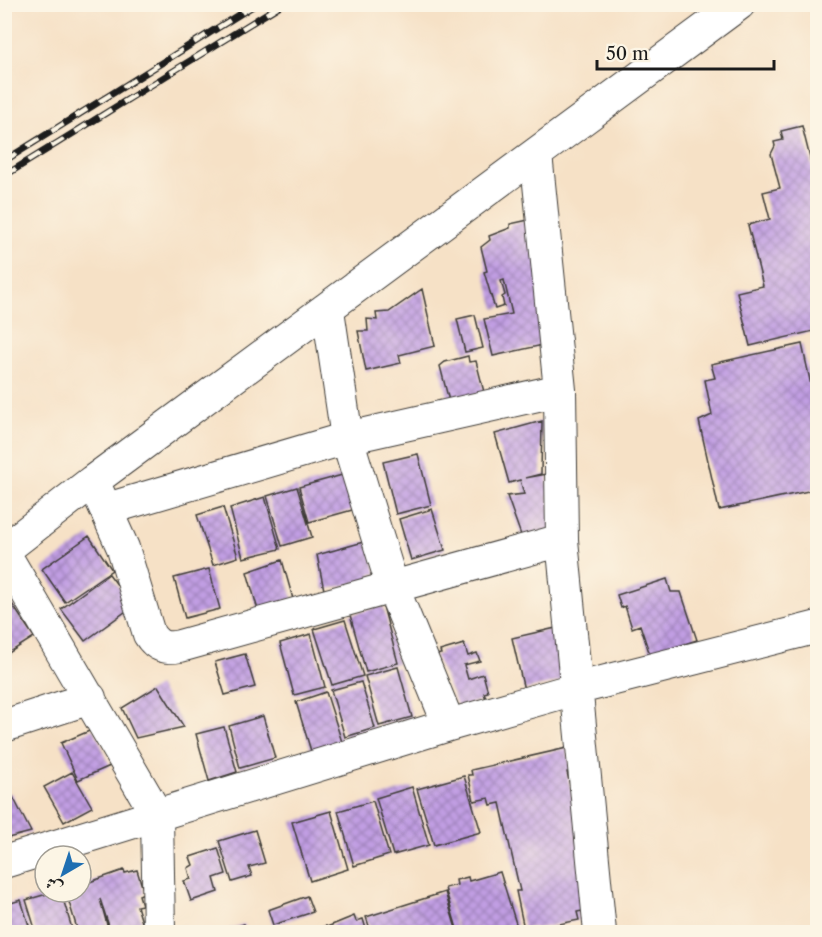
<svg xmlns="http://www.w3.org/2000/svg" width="822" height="937" viewBox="0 0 822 937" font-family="'Libre Caslon Text',Amiri,serif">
  <defs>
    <pattern id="building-cross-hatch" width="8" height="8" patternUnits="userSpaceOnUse" patternTransform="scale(1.5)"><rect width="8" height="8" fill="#c19ee3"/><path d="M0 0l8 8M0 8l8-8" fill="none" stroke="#9c80b7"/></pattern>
  </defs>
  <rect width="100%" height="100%" fill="#fcf5e5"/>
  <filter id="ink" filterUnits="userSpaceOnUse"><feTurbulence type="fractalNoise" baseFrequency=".0167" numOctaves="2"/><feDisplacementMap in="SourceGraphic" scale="12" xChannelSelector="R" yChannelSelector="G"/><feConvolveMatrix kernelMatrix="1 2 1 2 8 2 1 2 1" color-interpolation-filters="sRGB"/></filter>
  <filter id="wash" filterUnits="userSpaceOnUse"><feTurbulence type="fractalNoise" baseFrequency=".008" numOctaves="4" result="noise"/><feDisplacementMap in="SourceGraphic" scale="24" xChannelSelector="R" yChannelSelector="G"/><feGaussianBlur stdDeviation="1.35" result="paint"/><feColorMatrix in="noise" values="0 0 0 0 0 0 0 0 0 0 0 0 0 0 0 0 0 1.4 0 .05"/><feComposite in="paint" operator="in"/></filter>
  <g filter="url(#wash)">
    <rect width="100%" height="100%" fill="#f6e1c6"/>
    <g id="blocks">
      <path fill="url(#building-cross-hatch)" d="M 802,126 L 818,190 L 818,330 L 750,346 L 737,292 L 763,286 L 748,225 L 770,219 L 763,192 L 780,188 L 771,154 L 775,146 L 774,142 L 783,140 L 781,131 Z
        M 533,219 L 552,343 L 493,356 L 484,319 L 512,314 L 504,280 L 501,281 L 505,295 L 502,297 L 504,306 L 495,309 L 484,272 L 487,271 L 481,247 L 490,240 L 489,236 L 510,228 L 510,224 Z
        M 422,289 L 435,346 L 399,355 L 401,363 L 366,371 L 358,331 L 368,331 L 367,319 L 377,320 L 376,313 L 389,312 Z
        M 475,315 L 483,348 L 465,352 L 457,319 Z
        M 802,344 L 818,417 L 818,489 L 719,510 L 699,421 L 712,415 L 705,380 L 715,378 L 711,364 Z
        M 468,356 L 469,362 L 476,361 L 484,392 L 450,405 L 440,366 L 445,362 Z
        M 542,421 L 541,474 L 525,478 L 547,474 L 553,532 L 522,538 L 507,496 L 524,494 L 520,480 L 509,483 L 495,434 Z
        M 418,454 L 431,505 L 396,514 L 383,462 Z
        M 346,474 L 356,509 L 309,522 L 299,487 Z
        M 297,487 L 312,537 L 282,546 L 267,496 Z
        M 265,497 L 280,549 L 243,558 L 230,508 Z
        M 223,507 L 238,557 L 213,565 L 197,515 Z
        M 432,509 L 445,550 L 411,560 L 399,519 Z
        M 89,536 L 112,570 L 65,602 L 42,569 Z
        M 367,541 L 377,574 L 371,574 L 372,579 L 324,590 L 317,555 Z
        M 282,560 L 293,599 L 258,610 L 247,572 Z
        M 209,569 L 220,609 L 185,618 L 174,578 Z
        M 109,574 L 133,606 L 85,641 L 61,609 Z
        M 667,579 L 671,592 L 681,592 L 697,640 L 650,655 L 640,625 L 632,628 L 625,606 L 621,608 L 617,595 Z
        M 8,598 L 34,637 L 4,656 L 4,601 Z
        M 383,606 L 398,663 L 366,672 L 350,615 Z
        M 345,620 L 363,676 L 332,685 L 314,629 Z
        M 556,628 L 568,680 L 524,690 L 512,638 Z
        M 311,634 L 325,687 L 294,695 L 280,643 Z
        M 464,644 L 468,656 L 477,653 L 480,661 L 464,665 L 468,679 L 483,674 L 488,692 L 484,693 L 486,699 L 458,707 L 435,655 L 441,654 L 440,651 Z
        M 245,654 L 255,687 L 225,695 L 215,662 Z
        M 398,667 L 412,717 L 379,726 L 365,676 Z
        M 361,682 L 375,728 L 345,737 L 331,690 Z
        M 158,686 L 184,727 L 136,738 L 122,708 Z
        M 326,692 L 342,742 L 311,751 L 296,702 Z
        M 263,716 L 275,758 L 240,768 L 229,726 Z
        M 224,727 L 237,772 L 209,781 L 196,734 Z
        M 94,729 L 110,766 L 78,780 L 61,743 Z
        M 567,748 L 572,771 L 567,772 L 590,875 L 592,909 L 577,912 L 579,920 L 535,929 L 534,927 L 524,929 L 516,891 L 520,891 L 500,803 L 491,805 L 489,798 L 474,801 L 468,775 L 472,775 L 471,770 Z
        M 72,772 L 92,807 L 64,822 L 44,787 Z
        M 464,776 L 481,832 L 434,845 L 417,789 Z
        M 412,787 L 429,845 L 393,855 L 376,798 Z
        M 11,793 L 31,832 L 4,839 L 4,795 Z
        M 373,801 L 389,855 L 354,866 L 338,811 Z
        M 331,811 L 348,869 L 310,881 L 292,822 Z
        M 255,830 L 265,863 L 249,867 L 252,876 L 232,882 L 219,841 Z
        M 218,848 L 226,874 L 214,878 L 218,892 L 191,901 L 184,881 L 191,879 L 188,868 L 193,865 L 190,857 Z
        M 124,870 L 125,873 L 137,870 L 144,893 L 139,895 L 142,905 L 137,906 L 145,932 L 111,932 L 100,899 L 109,932 L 78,932 L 66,892 L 81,892 L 81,885 Z
        M 500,872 L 518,930 L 508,932 L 458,932 L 445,888 L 457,885 L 456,880 L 468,877 L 469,881 Z
        M 54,892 L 61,892 L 73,932 L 36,932 L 26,900 Z
        M 445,892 L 457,932 L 371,932 L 366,917 Z
        M 307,896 L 313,912 L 273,925 L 268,910 Z
        M 21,900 L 31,932 L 4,932 L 4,905 Z
        M 354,916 L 356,921 L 363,919 L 367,932 L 329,932 L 327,927 Z
        M 244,924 L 247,932 L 220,932 Z
        M 326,926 L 328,932 L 300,932 Z"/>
    </g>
  </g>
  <g filter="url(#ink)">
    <use href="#blocks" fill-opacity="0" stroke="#3d3a36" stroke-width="1.5"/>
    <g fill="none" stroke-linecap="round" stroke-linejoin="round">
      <defs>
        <path id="minor" d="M 536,154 L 560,390 L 562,540 L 600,932
          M 328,310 L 347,438 L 393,588 L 449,725
          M 93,481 L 123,548 L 149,634 C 157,647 166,649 180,646 L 562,540
          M 107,509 L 347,438 L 560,390
          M 4,550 L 93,481 L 739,4
          M 4,553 L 157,815 L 159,932
          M 4,726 L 90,698
          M 4,862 L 449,725 L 575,689 L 818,627"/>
      </defs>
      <use href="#minor" stroke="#3d3a36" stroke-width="34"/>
      <use href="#minor" stroke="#fff" stroke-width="32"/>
      <defs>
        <path id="rail" d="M 4,161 L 256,4
          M 4,176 L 282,4"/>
      </defs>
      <use href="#rail" stroke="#1c1c1c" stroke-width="7"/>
      <use href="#rail" stroke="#fcf5e5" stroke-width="4.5" stroke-dasharray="14" stroke-linecap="butt"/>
    </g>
  </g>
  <rect width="822" height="937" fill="none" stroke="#fcf5e5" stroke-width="24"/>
  <g transform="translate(63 874) rotate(219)"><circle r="28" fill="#fcf5e5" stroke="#a29e95" stroke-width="1.5"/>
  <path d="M0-4.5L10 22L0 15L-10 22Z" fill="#1f6fb2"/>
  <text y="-9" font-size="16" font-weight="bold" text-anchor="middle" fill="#1c1c1c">ش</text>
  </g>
  <path d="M597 60v9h177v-9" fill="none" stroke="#1c1c1c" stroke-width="3"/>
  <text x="606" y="60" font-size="18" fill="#1c1c1c" stroke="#fcf5e5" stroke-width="4.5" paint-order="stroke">50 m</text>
</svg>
